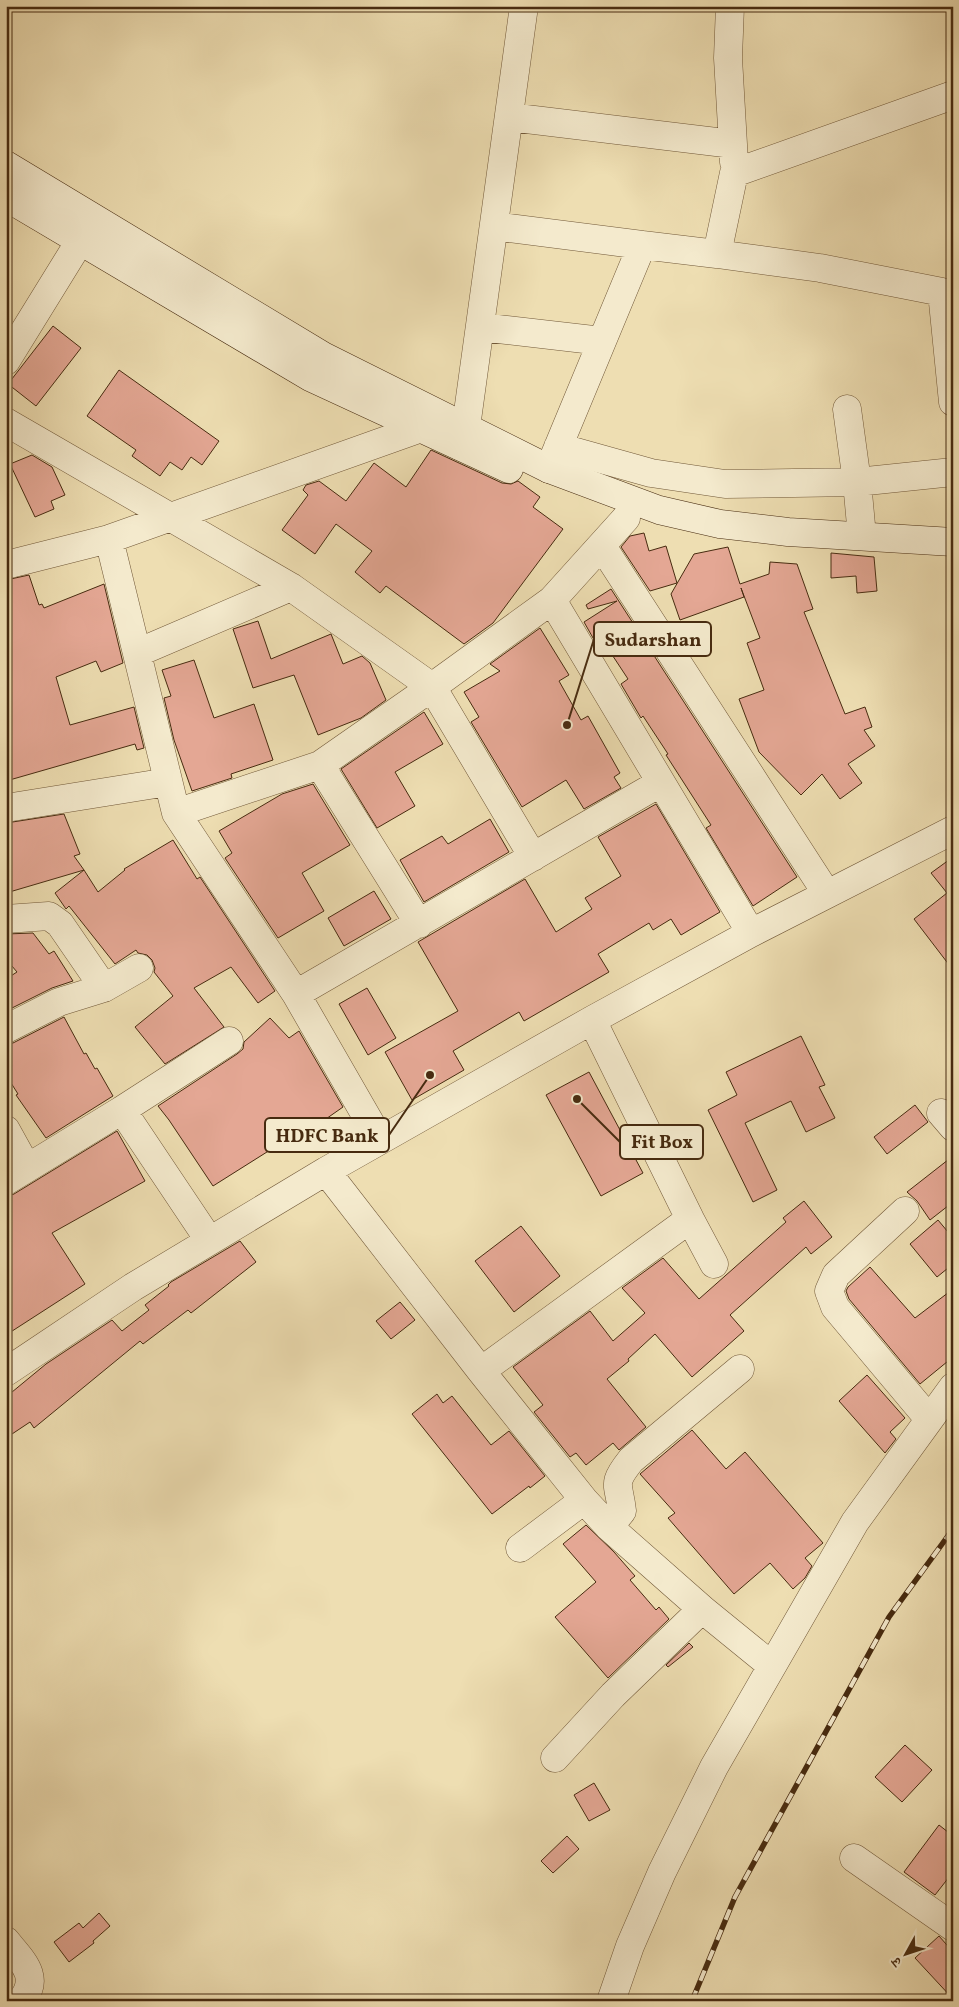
<svg xmlns="http://www.w3.org/2000/svg" width="959" height="2007" viewBox="0 0 959 2007" font-family="Vollkorn,'Noto Serif Devanagari',serif">
  <rect width="100%" height="100%" fill="#eedeb2"/>
  <filter id="stains"><feTurbulence type="fractalNoise" baseFrequency=".004" numOctaves="4"/><feColorMatrix values="0 0 0 0 .2 0 0 0 0 .09 0 0 0 0 .02 0 0 0 .5 -.17"/></filter>
  <radialGradient id="worn" r=".72"><stop offset=".6" stop-color="#630" stop-opacity="0"/><stop offset="1" stop-color="#630" stop-opacity=".3"/></radialGradient>
  <path fill="#e4a794" stroke="#472b10" d="M 53,326 L 81,348 L 36,406 L 8,384 Z
    M 119,370 L 219,441 L 202,465 L 191,457 L 182,470 L 170,462 L 160,476 L 132,456 L 136,450 L 87,416 Z
    M 431,450 L 502,483 L 511,484 L 518,481 L 540,497 L 533,507 L 563,529 L 493,623 L 464,644 L 386,586 L 380,593 L 355,572 L 372,551 L 336,524 L 315,554 L 282,530 L 308,495 L 303,490 L 306,485 L 319,481 L 346,501 L 374,463 L 406,487 Z
    M 32,455 L 52,467 L 65,495 L 51,501 L 54,509 L 35,517 L 10,464 Z
    M 644,533 L 649,551 L 666,546 L 677,583 L 650,591 L 621,547 L 630,536 Z
    M 728,547 L 740,584 L 769,574 L 770,562 L 797,564 L 813,609 L 804,612 L 845,714 L 865,707 L 872,727 L 864,730 L 875,746 L 848,764 L 862,783 L 840,799 L 822,774 L 801,795 L 759,752 L 739,699 L 764,690 L 747,643 L 760,638 L 741,588 L 744,597 L 680,620 L 671,594 L 694,554 Z
    M 831,553 L 874,557 L 877,591 L 857,593 L 856,576 L 831,578 Z
    M 29,575 L 39,605 L 42,604 L 44,608 L 104,584 L 123,663 L 101,672 L 96,661 L 56,677 L 70,725 L 134,707 L 144,748 L 137,750 L 135,744 L 6,781 L 6,580 Z
    M 611,589 L 797,877 L 753,906 L 706,828 L 711,825 L 666,755 L 668,754 L 643,716 L 641,718 L 621,684 L 628,679 L 603,641 L 597,645 L 584,622 L 617,601 L 588,609 L 586,605 Z
    M 258,621 L 271,659 L 331,634 L 343,664 L 362,656 L 370,663 L 386,700 L 361,718 L 318,735 L 294,675 L 253,688 L 233,629 Z
    M 540,628 L 569,675 L 559,681 L 581,720 L 588,716 L 620,773 L 614,777 L 621,788 L 584,809 L 566,780 L 522,807 L 471,722 L 479,717 L 464,692 L 500,671 L 490,664 Z
    M 194,660 L 214,718 L 254,704 L 273,760 L 231,774 L 232,778 L 192,791 L 174,740 L 164,698 L 171,696 L 162,670 Z
    M 424,712 L 443,744 L 395,772 L 415,806 L 377,828 L 341,769 Z
    M 313,784 L 350,845 L 302,873 L 324,911 L 278,938 L 225,858 L 232,853 L 219,831 L 282,794 Z
    M 656,804 L 720,912 L 681,935 L 671,919 L 653,930 L 649,923 L 598,954 L 609,972 L 524,1021 L 519,1012 L 453,1051 L 464,1070 L 412,1100 L 385,1052 L 458,1011 L 418,942 L 525,879 L 556,932 L 592,909 L 585,898 L 621,876 L 598,837 Z
    M 64,814 L 80,854 L 74,856 L 84,870 L 6,893 L 6,823 Z
    M 490,819 L 509,852 L 424,902 L 400,860 L 442,836 L 448,844 Z
    M 173,840 L 197,879 L 200,877 L 275,991 L 258,1003 L 231,967 L 194,988 L 224,1027 L 165,1064 L 135,1027 L 173,996 L 154,972 L 155,968 L 152,960 L 147,955 L 138,953 L 136,950 L 115,964 L 69,906 L 66,909 L 55,893 L 84,870 L 98,892 L 125,870 L 124,869 Z
    M 953,857 L 953,970 L 914,919 L 947,893 L 931,873 Z
    M 374,891 L 391,919 L 344,946 L 328,918 Z
    M 33,933 L 49,954 L 54,951 L 73,981 L 52,988 L 6,1011 L 6,979 L 17,972 L 6,959 L 6,934 Z
    M 367,988 L 396,1038 L 368,1055 L 339,1004 Z
    M 64,1017 L 84,1054 L 86,1053 L 95,1069 L 97,1068 L 113,1096 L 46,1138 L 16,1095 L 18,1094 L 6,1075 L 6,1044 L 13,1043 Z
    M 270,1018 L 289,1038 L 299,1031 L 343,1107 L 313,1128 L 311,1126 L 289,1143 L 286,1140 L 213,1186 L 169,1120 L 158,1106 L 237,1054 L 243,1049 L 244,1042 Z
    M 801,1036 L 825,1085 L 819,1087 L 835,1118 L 806,1132 L 791,1101 L 745,1123 L 777,1190 L 753,1202 L 708,1110 L 737,1095 L 726,1072 Z
    M 589,1072 L 643,1173 L 601,1196 L 546,1095 Z
    M 915,1105 L 928,1122 L 887,1154 L 874,1137 Z
    M 117,1131 L 145,1181 L 52,1233 L 85,1284 L 6,1335 L 6,1197 L 14,1194 Z
    M 953,1156 L 953,1202 L 930,1220 L 917,1201 L 907,1192 Z
    M 804,1201 L 832,1237 L 811,1254 L 806,1247 L 730,1315 L 744,1331 L 692,1377 L 655,1334 L 628,1359 L 629,1361 L 607,1379 L 646,1427 L 619,1450 L 613,1443 L 586,1465 L 576,1453 L 570,1457 L 534,1412 L 543,1405 L 513,1367 L 590,1311 L 613,1341 L 645,1313 L 622,1288 L 663,1258 L 699,1299 L 786,1222 L 783,1218 Z
    M 938,1220 L 953,1238 L 953,1264 L 937,1277 L 910,1244 Z
    M 521,1226 L 560,1276 L 514,1312 L 475,1261 Z
    M 240,1241 L 256,1262 L 191,1313 L 188,1310 L 143,1344 L 140,1341 L 34,1428 L 30,1422 L 6,1438 L 6,1397 L 46,1364 L 112,1320 L 122,1331 L 149,1310 L 145,1305 L 169,1286 L 168,1285 L 171,1282 Z
    M 870,1267 L 915,1318 L 953,1289 L 953,1357 L 920,1384 L 849,1299 L 846,1291 L 848,1287 Z
    M 400,1302 L 415,1320 L 391,1339 L 376,1321 Z
    M 867,1375 L 905,1418 L 890,1432 L 896,1439 L 885,1453 L 839,1401 Z
    M 437,1394 L 443,1403 L 452,1396 L 491,1445 L 509,1431 L 545,1476 L 530,1488 L 529,1486 L 492,1514 L 412,1414 Z
    M 692,1430 L 726,1469 L 745,1452 L 823,1543 L 805,1558 L 812,1566 L 805,1578 L 793,1589 L 770,1563 L 734,1594 L 668,1518 L 675,1513 L 640,1474 Z
    M 586,1525 L 614,1552 L 635,1576 L 630,1580 L 656,1610 L 659,1607 L 669,1619 L 608,1678 L 555,1617 L 596,1582 L 563,1544 Z
    M 689,1643 L 693,1647 L 668,1667 L 666,1665 Z
    M 905,1745 L 932,1770 L 902,1802 L 875,1777 Z
    M 594,1783 L 610,1810 L 589,1821 L 574,1795 Z
    M 939,1825 L 953,1836 L 953,1872 L 935,1895 L 904,1872 Z
    M 567,1836 L 579,1849 L 553,1873 L 541,1861 Z
    M 99,1913 L 110,1926 L 93,1941 L 94,1943 L 69,1962 L 54,1942 L 79,1923 L 83,1928 Z
    M 939,1936 L 953,1952 L 953,1999 L 915,1958 Z"/>
  <g fill="none" stroke-linecap="round" stroke-linejoin="round">
    <defs>
      <path id="street" d="M 730,6 L 728,58 L 734,162
        M 509,117 L 733,144
        M 494,226 L 642,245
        M 717,254 L 820,268 L 942,292 L 953,402
        M 480,327 L 602,341
        M 6,361 L 80,241
        M 6,422 L 291,587 L 432,687 L 533,857
        M 460,446 L 466,427 L 524,6
        M 558,447 L 651,473 L 725,484 L 857,482 L 847,409
        M 549,469 L 642,245 L 717,254 L 734,173 L 953,95
        M 862,536 L 857,482 L 953,472
        M 109,539 L 176,813 L 296,994 L 380,1140
        M 602,546 L 827,894
        M 6,565 L 109,539 L 421,428 L 427,412
        M 552,600 L 751,933
        M 137,653 L 291,587
        M 320,765 L 419,924
        M 6,808 L 168,782
        M 176,813 L 320,765 L 432,687 L 552,600 L 626,518
        M 6,919 L 49,916 L 60,924 L 104,988
        M 296,994 L 660,783
        M 592,1020 L 690,1219
        M 6,1029 L 59,1002 L 104,988 L 139,968
        M 122,1110 L 229,1041
        M 941,1113 L 953,1127
        M 6,1130 L 27,1168
        M 326,1171 L 481,1371 L 584,1500 L 609,1527 L 702,1609 L 772,1666
        M 6,1181 L 122,1110 L 209,1240
        M 905,1211 L 836,1275 L 829,1291 L 835,1307 L 929,1419
        M 481,1371 L 690,1219 L 714,1264
        M 6,1372 L 133,1287 L 326,1171 L 592,1020 L 751,933 L 953,830
        M 609,1527 L 622,1511 C 619,1483 611,1485 631,1460 L 740,1369
        M 520,1548 L 584,1500
        M 555,1758 L 613,1695 L 702,1609
        M 854,1858 L 953,1927
        M 6,1941 C 21,1960 42,1977 21,2001
        M 611,2001 L 630,1946 L 662,1872 L 714,1767 L 855,1522 L 953,1387"/>
      <path id="secondary" d="M 6,165 L 323,356 L 549,469 L 659,510 L 720,524 L 788,532 L 953,542
        M 6,197 L 310,377 L 509,469"/>
    </defs>
    <use href="#street" stroke="#715838" stroke-width="29"/>
    <use href="#secondary" stroke="#472b10" stroke-width="29"/>
    <use href="#street" stroke="#f4eacd" stroke-width="28"/>
    <use href="#secondary" stroke="#f4eacd" stroke-width="28"/>
    <defs>
      <path id="rail" d="M 692,2001 L 735,1897 L 889,1617 L 953,1529"/>
    </defs>
    <use href="#rail" stroke="#472b10" stroke-width="5.5"/>
    <use href="#rail" stroke="#f4eacd" stroke-width="4" stroke-dasharray="11" stroke-linecap="butt"/>
  </g>
  <path fill="none" stroke="#472b10" stroke-width="2" d="M567 725L594 639M430 1075L389 1135M577 1099L620 1142"/>
  <g fill="#472b10" stroke="#f4eacd" stroke-width="2">
    <circle cx="567" cy="725" r="5"/>
    <circle cx="430" cy="1075" r="5"/>
    <circle cx="577" cy="1099" r="5"/>
  </g>
  <g fill="#f4eacd" stroke="#472b10" stroke-width="2">
    <rect x="594" y="622" width="117" height="34" rx="5"/>
    <rect x="265" y="1118" width="124" height="34" rx="5"/>
    <rect x="620" y="1125" width="83" height="34" rx="5"/>
  </g>
  <g font-size="19" text-anchor="middle" font-weight="bold" fill="#472b10">
    <text x="653" y="646">Sudarshan</text>
    <text x="327" y="1142">HDFC Bank</text>
    <text x="662" y="1148">Fit Box</text>
  </g>
  <rect width="959" height="2007" fill="none" stroke="#eedeb2" stroke-width="25"/>
  <rect x="8" y="8" width="944" height="1992" fill="none" stroke="#472b10" stroke-width="2.5"/>
  <rect x="12" y="12" width="934" height="1982" fill="none" stroke="#472b10"/>
  <g transform="translate(906 1954) rotate(230)" stroke="#f4eacd" stroke-width="4" paint-order="stroke">
  <path d="M0-4L9 19L0 12L-9 19Z" fill="#472b10"/>
  <text y="-8" font-size="14" font-weight="bold" text-anchor="middle" fill="#472b10">उ</text>
  </g>
  <rect width="100%" height="100%" filter="url(#stains)"/>
  <rect width="100%" height="100%" fill="url(#worn)"/>
</svg>
